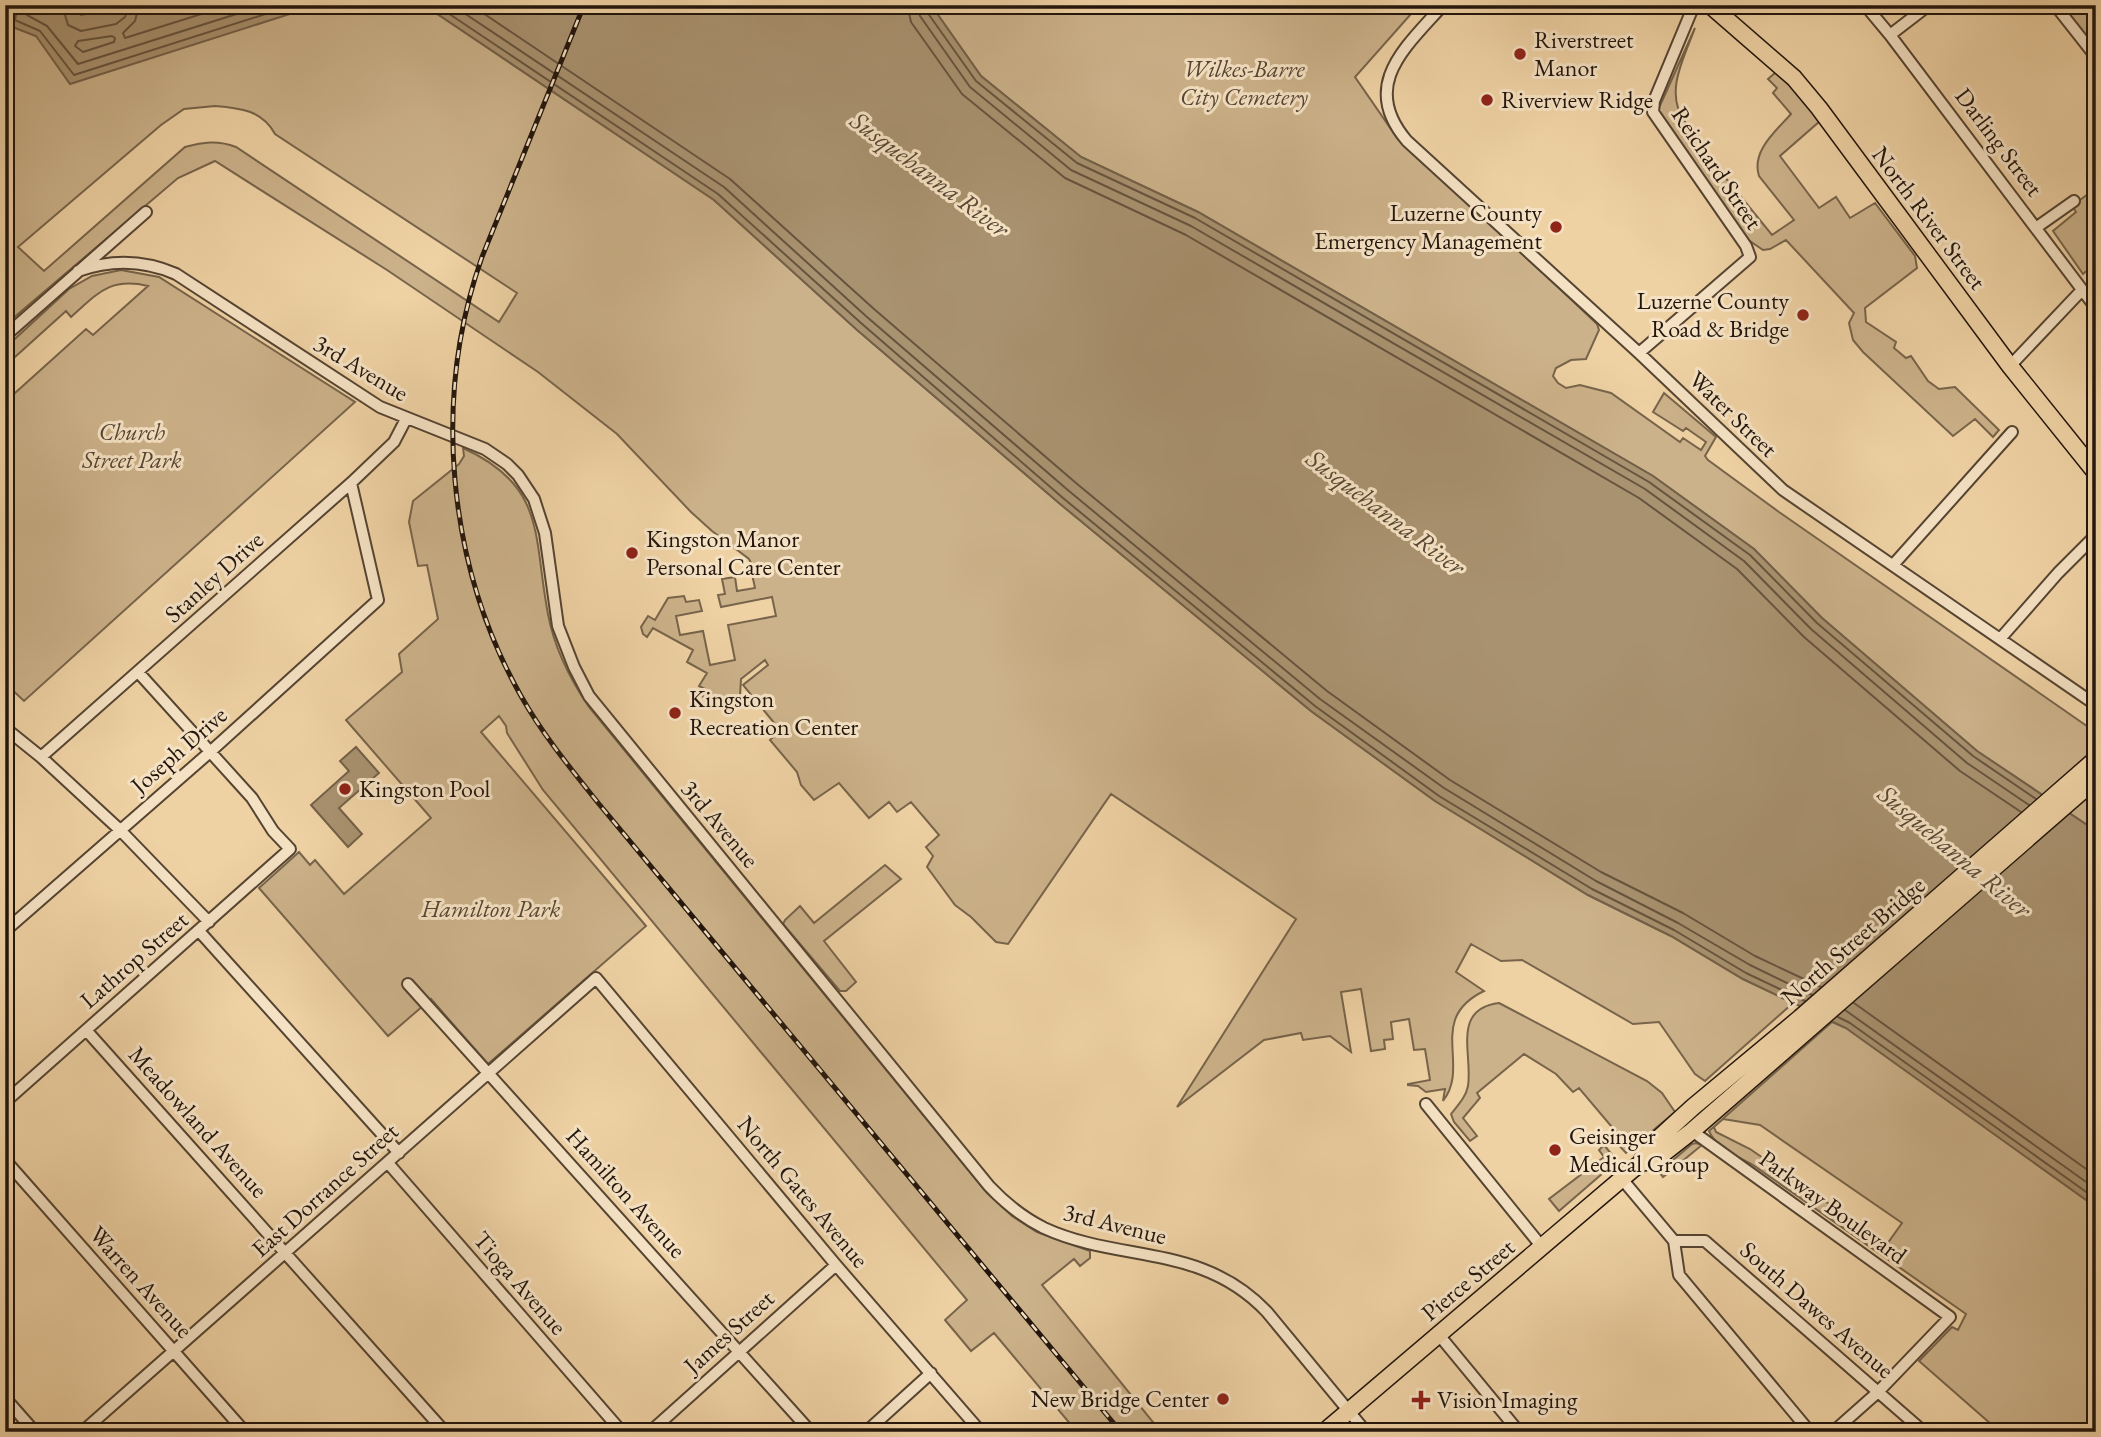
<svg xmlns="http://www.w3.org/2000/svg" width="2101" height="1437" viewBox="0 0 2101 1437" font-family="'EB Garamond',serif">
  <rect width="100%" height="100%" fill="#efd2a4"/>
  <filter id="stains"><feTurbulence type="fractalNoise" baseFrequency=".00286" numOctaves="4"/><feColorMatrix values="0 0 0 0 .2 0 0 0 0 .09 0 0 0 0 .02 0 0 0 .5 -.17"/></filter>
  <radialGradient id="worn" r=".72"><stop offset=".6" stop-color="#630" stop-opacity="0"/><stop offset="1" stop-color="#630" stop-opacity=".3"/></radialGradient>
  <path fill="#ccb28a" stroke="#77644b" stroke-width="2" fill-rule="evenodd" d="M 77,5 L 127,5 L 81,15 Z
    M 280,5 L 424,5 L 714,200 L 856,329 L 1059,503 L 1311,711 L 1435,801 L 1588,895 L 1671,936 L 1743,979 L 1793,1003 L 1705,1081 L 1695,1074 L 1659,1022 L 1633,1024 L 1522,960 L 1501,961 L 1471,944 L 1456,972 L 1484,991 C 1426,1019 1471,1065 1443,1101 L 1445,1089 L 1426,1092 L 1418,1086 L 1408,1085 L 1408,1084 L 1430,1080 L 1425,1049 L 1414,1050 L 1409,1019 L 1391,1022 L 1393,1039 L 1384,1040 L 1385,1049 L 1371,1051 L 1361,989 L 1341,992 L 1351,1052 L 1330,1036 L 1303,1040 L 1301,1033 L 1264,1040 L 1177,1107 L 1296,919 L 1111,794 L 1008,944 L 996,942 L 971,917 L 955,905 L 927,867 L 933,856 L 926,847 L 939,835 L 911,802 L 897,812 L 889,802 L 869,818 L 839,783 L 814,800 L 801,785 L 797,772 L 770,740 L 780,730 L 743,685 L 768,665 L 765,660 L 741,679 L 740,696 L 730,705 L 719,705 L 702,696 L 705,689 L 699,686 L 707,673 L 687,662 L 693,650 L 653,628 L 647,637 L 643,634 L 641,627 L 648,616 L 655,620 L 668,598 L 684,596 L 686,602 L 699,600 L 702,611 L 676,616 L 680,635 L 703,631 L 710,665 L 735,660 L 728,625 L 776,616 L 772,597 L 721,607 L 718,595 L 725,594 L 722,579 L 735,577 L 737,591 L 755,588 L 752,574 L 756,573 L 749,559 L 712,531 L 691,512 L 617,434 L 538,372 L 387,270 L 215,161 L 178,178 L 5,325 L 5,24 L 36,36 L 292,12 ZM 215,106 C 240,108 262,110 275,134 L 517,293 L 499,322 L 236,147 C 218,140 203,142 185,147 L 44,271 L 18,247 L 161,125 L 184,109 Z
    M 931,5 L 1419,5 L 1355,77 L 1391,129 L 1597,324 L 1599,330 L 1586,359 L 1571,360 L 1556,368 L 1553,376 L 1558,383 L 1566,388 L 1580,385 L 1611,393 L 1680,442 L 1683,438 L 1701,450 L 1706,442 L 1686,428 L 1683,431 L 1653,412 L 1664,393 L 1716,437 L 1705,456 L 1708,460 L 1779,512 L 2094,731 L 2096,831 L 1977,751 L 1822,618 L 1754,549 L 1653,476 L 1198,212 L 1081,157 L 981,76 Z
    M 2061,5 L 2096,5 L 2096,50 Z
    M 1695,28 C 1684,58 1663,94 1686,123 C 1695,132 1706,142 1707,155 L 1772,235 L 1794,220 L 1759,176 C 1751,151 1776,131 1791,114 L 1773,93 L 1777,88 L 1768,79 L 1776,72 L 1792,84 L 1820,121 L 1780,156 L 1819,208 L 1836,197 L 1850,218 L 1875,203 L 1915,256 L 1917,268 L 1865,308 L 1866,322 L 1896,342 L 1894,348 L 1906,358 L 1911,356 L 1928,381 L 1939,389 L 1955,387 L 1999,430 L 1993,437 L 1975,419 L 1953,436 L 1863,352 L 1853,340 L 1849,323 L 1854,313 L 1786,240 L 1770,249 L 1763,250 L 1747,239 L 1658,110 Z
    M 2096,188 L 2096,263 L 2083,274 L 2053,231 L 2076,212 L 2072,206 Z
    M 121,270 L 159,277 L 355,402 L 24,701 L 5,683 L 5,402 L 86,329 L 93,335 L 148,286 C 110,277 98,293 71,317 L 66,311 L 5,366 L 5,348 L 69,289 L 92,276 Z
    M 463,448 C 547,486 533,537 548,614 C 554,647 570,679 589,707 L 987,1193 L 1012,1216 L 1037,1232 L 1090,1251 L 1090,1258 L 1080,1266 L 1074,1259 L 1042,1285 L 1161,1432 L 1077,1432 L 994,1333 L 971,1351 L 945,1320 L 967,1300 L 543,790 L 507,733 L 506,726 L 499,716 L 481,732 L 646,926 L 488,1064 L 431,999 L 388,1036 L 259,888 L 299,852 L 310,865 L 315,860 L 344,894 L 431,818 L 346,720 L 402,672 L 399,654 L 438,619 L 427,565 L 418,566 L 409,522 L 413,501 L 459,464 L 464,456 Z
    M 885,865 L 901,879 L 824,941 L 856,982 L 846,991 L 840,991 L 783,924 L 785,920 L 800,906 L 814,923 Z
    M 1499,1003 L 1647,1081 L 1662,1093 L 1675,1112 L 1626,1153 L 1612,1138 L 1617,1133 L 1579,1088 L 1573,1092 L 1556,1074 L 1524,1054 L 1477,1093 L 1480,1098 L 1463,1118 L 1477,1136 L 1470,1141 L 1454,1122 L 1451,1114 C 1458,1105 1466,1097 1468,1086 C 1473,1055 1451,1009 1499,1003 Z
    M 1832,1022 L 1846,1028 L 2096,1207 L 2096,1432 L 2000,1432 L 1919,1361 L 1952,1327 L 1958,1330 L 1966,1314 L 1753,1165 C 1737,1156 1716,1148 1709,1131 ZM 1723,1119 L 1760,1125 L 1902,1223 L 1887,1244 L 1750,1149 L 1716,1132 L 1714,1127 Z
    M 1696,1143 L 1702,1145 L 1663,1177 L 1659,1172 L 1692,1144 Z
    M 1604,1145 L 1617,1161 L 1559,1211 L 1549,1199 L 1604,1157 L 1599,1150 Z"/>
  <path fill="#a99270" stroke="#736048" stroke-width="2" d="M 12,5 L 77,5 L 81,15 L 127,5 L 280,5 L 293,13 L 70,84 L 36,36 L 5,24 Z
    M 424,5 L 931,5 L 981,76 L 1081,157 L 1198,212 L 1653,476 L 1754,549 L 1822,618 L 1977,751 L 2096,831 L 2096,1207 L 1846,1028 L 1743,979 L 1671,936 L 1588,895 L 1435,801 L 1311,711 L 1059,503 L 856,329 L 714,200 Z
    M 356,747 L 379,773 L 339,808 L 362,834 L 348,847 L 311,805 L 349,771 L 340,761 Z"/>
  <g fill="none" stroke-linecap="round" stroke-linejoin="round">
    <path stroke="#66543e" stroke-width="2" d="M 18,5 L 15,20 L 40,31 L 74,75 L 275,11 L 278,5
      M 26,5 L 27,15 L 47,26 L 78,64 L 265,5
      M 62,5 L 68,25 L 81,31 L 116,24 L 125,17 L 129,5
      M 139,5 L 135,21 L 123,33 L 125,38 L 230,5
      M 436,5 L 718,194 L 861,323 L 1063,498 L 1315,706 L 1439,796 L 1592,889 L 1674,930 L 1746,973 L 1805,1001
      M 452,5 L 724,187 L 867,317 L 1069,491 L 1320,699 L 1444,788 L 1596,881 L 1678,923 L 1750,965 L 1812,995
      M 471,5 L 730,179 L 874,309 L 1076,483 L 1327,691 L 1450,780 L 1601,872 L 1683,913 L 1755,956 L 1821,987
      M 907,5 L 911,22 L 962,94 L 1065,178 L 1186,235 L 1639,498 L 1737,569 L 1804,637 L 1960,771 L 2021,812
      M 917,5 L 920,16 L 970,87 L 1071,170 L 1191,226 L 1645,489 L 1744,561 L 1811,629 L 1967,763 L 2029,805
      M 926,5 L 927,12 L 976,81 L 1077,163 L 1195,218 L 1649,482 L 1750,555 L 1817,623 L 1973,756 L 2036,799
      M 112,36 L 115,38 L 114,42 L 83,52 L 75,46 L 78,41 Z
      M 1854,1003 L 2096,1176
      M 1845,1010 L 2096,1189
      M 1838,1017 L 1850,1023 L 2096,1199"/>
    <defs>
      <path id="street" d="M 1443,5 C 1406,47 1359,85 1407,141 L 1639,353 L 1783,490 L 2096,705
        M 1865,5 L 1890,35 L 2096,308
        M 2055,5 L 2096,57
        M 1890,35 L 1929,5
        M 2037,227 L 2074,201
        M 78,271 C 112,259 144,260 176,274 L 380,407 L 485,449 L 507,464 L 518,475 L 534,499 L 545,533 L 558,626 L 574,667 L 589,696 L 989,1186 C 1005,1203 1022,1217 1044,1228 C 1120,1263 1202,1243 1267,1312 L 1366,1432
        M 5,336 L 146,212
        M 1639,353 L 1750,257 L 1746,246 L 1653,112 L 1654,101 L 1694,5
        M 2010,366 L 2082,290
        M 1893,565 L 2012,432
        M 2000,639 L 2058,573 L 2096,535
        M 5,728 L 41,757 L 120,830 L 209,922
        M 41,757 L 351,483 L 394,442 L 406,419
        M 5,931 L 210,752 L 378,600 L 351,483
        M 199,931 L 399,1153
        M 408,984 L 811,1432
        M 86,1030 L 445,1432
        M 5,1102 L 290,849 L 273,831 L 252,798 L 138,672
        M 1426,1104 L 1542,1247
        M 1692,1131 L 1950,1317 L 1878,1392 L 1833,1432
        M 5,1160 L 245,1432
        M 388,1163 L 622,1432
        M 1622,1179 L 1674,1241
        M 1674,1241 L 1705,1241 L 1924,1432
        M 1674,1241 L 1679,1275 L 1810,1432
        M 1439,1335 L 1519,1432
        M 5,1398 L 35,1432
        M 82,1432 L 596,978 L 836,1265 L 981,1432
        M 650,1432 L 836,1265
        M 866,1432 L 931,1373"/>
      <path id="primary" d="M 1710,5 L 1794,78 L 1819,108 L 2010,366 L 2096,473
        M 1641,1163 L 1647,1149 L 1693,1107 L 1800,1018 L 2096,759
        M 1324,1432 L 1632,1170 L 1641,1163 L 1655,1160 L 1692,1131 L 2096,779"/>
    </defs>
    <use href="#street" stroke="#554432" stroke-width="14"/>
    <use href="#primary" stroke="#22150c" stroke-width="19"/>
    <use href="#street" stroke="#f5e2c4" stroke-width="10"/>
    <use href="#primary" stroke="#efd2a4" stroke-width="16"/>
    <defs>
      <path id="rail" d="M 584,5 L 482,257 C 432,398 447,565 521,696 C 543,735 571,769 599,804 L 1121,1432"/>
    </defs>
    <use href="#rail" stroke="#22150c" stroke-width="5"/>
    <use href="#rail" stroke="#f5e2c4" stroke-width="2.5" stroke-dasharray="8" stroke-linecap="butt"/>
  </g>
  <g fill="#8f2418" stroke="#f5e2c4" stroke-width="2.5">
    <circle cx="1520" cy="54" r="7"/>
    <circle cx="1487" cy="100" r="7"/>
    <circle cx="1556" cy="227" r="7"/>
    <circle cx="1803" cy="315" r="7"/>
    <circle cx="632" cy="553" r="7"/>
    <circle cx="675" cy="713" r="7"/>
    <circle cx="345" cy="789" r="7"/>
    <circle cx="1555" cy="1150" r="7"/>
    <circle cx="1223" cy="1399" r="7"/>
    <path d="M1417.5 1389.5h7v7h7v7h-7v7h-7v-7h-7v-7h7z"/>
  </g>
  <g text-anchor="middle" stroke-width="6" stroke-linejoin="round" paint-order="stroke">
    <g font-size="24" fill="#22150c" stroke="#f5e2c4" text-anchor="start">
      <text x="1534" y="48">Riverstreet<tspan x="1534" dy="28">Manor</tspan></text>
      <text x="1501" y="108">Riverview Ridge</text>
      <text x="1542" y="221" text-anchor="end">Luzerne County<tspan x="1542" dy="28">Emergency Management</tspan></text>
      <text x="1789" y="309" text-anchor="end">Luzerne County<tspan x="1789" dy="28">Road &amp; Bridge</tspan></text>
      <text x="646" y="547">Kingston Manor<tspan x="646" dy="28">Personal Care Center</tspan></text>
      <text x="689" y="707">Kingston<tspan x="689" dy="28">Recreation Center</tspan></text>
      <text x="359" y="797">Kingston Pool</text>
      <text x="1569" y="1144">Geisinger<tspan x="1569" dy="28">Medical Group</tspan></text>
      <text x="1209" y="1407" text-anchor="end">New Bridge Center</text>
      <text x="1437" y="1408">Vision Imaging</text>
    </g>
    <g font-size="24" font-style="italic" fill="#554432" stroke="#f5e2c4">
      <text x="1244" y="77">Wilkes-Barre<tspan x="1244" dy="28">City Cemetery</tspan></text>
      <text x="132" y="440">Church<tspan x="132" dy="28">Street Park</tspan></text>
      <text x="491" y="917">Hamilton Park</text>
    </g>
    <g font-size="24" fill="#22150c" stroke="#f5e2c4">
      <text transform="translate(1999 142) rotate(53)" y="8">Darling Street</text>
      <text transform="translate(1717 168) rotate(56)" y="8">Reichard Street</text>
      <text transform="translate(1929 218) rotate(53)" y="8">North River Street</text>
      <text transform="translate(361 368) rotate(31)" y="8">3rd Avenue</text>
      <text transform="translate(1733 414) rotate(44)" y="8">Water Street</text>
      <text transform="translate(214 577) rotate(-42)" y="8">Stanley Drive</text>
      <text transform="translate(179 750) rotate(-41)" y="8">Joseph Drive</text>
      <text transform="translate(720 824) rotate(50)" y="8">3rd Avenue</text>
      <text transform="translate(1853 941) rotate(-41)" y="8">North Street Bridge</text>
      <text transform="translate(134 960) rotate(-41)" y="8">Lathrop Street</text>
      <text transform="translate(198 1122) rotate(48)" y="8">Meadowland Avenue</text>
      <text transform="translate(325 1190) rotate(-42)" y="8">East Dorrance Street</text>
      <text transform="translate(803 1192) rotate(50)" y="8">North Gates Avenue</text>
      <text transform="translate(626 1193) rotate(48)" y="8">Hamilton Avenue</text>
      <text transform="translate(1833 1207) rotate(36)" y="8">Parkway Boulevard</text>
      <text transform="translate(1115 1224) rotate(14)" y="8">3rd Avenue</text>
      <text transform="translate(1468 1280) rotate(-40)" y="8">Pierce Street</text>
      <text transform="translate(141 1282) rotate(48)" y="8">Warren Avenue</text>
      <text transform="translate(520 1283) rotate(49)" y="8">Tioga Avenue</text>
      <text transform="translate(1817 1310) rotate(41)" y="8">South Dawes Avenue</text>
      <text transform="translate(729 1332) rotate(-42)" y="8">James Street</text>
    </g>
    <g font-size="26" font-style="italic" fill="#584734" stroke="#f5e2c4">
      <text transform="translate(930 174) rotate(37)" y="9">Susquehanna River</text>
      <text transform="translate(1386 512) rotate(37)" y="9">Susquehanna River</text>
      <text transform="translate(1955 851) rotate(40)" y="9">Susquehanna River</text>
    </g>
  </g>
  <rect width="2101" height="1437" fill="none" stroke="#efd2a4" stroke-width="28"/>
  <rect x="7" y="7" width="2087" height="1423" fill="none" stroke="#22150c" stroke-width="3.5"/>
  <rect x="14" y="14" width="2073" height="1409" fill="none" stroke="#22150c" stroke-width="2"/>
  <rect width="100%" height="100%" filter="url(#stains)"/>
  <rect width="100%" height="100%" fill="url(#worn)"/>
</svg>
